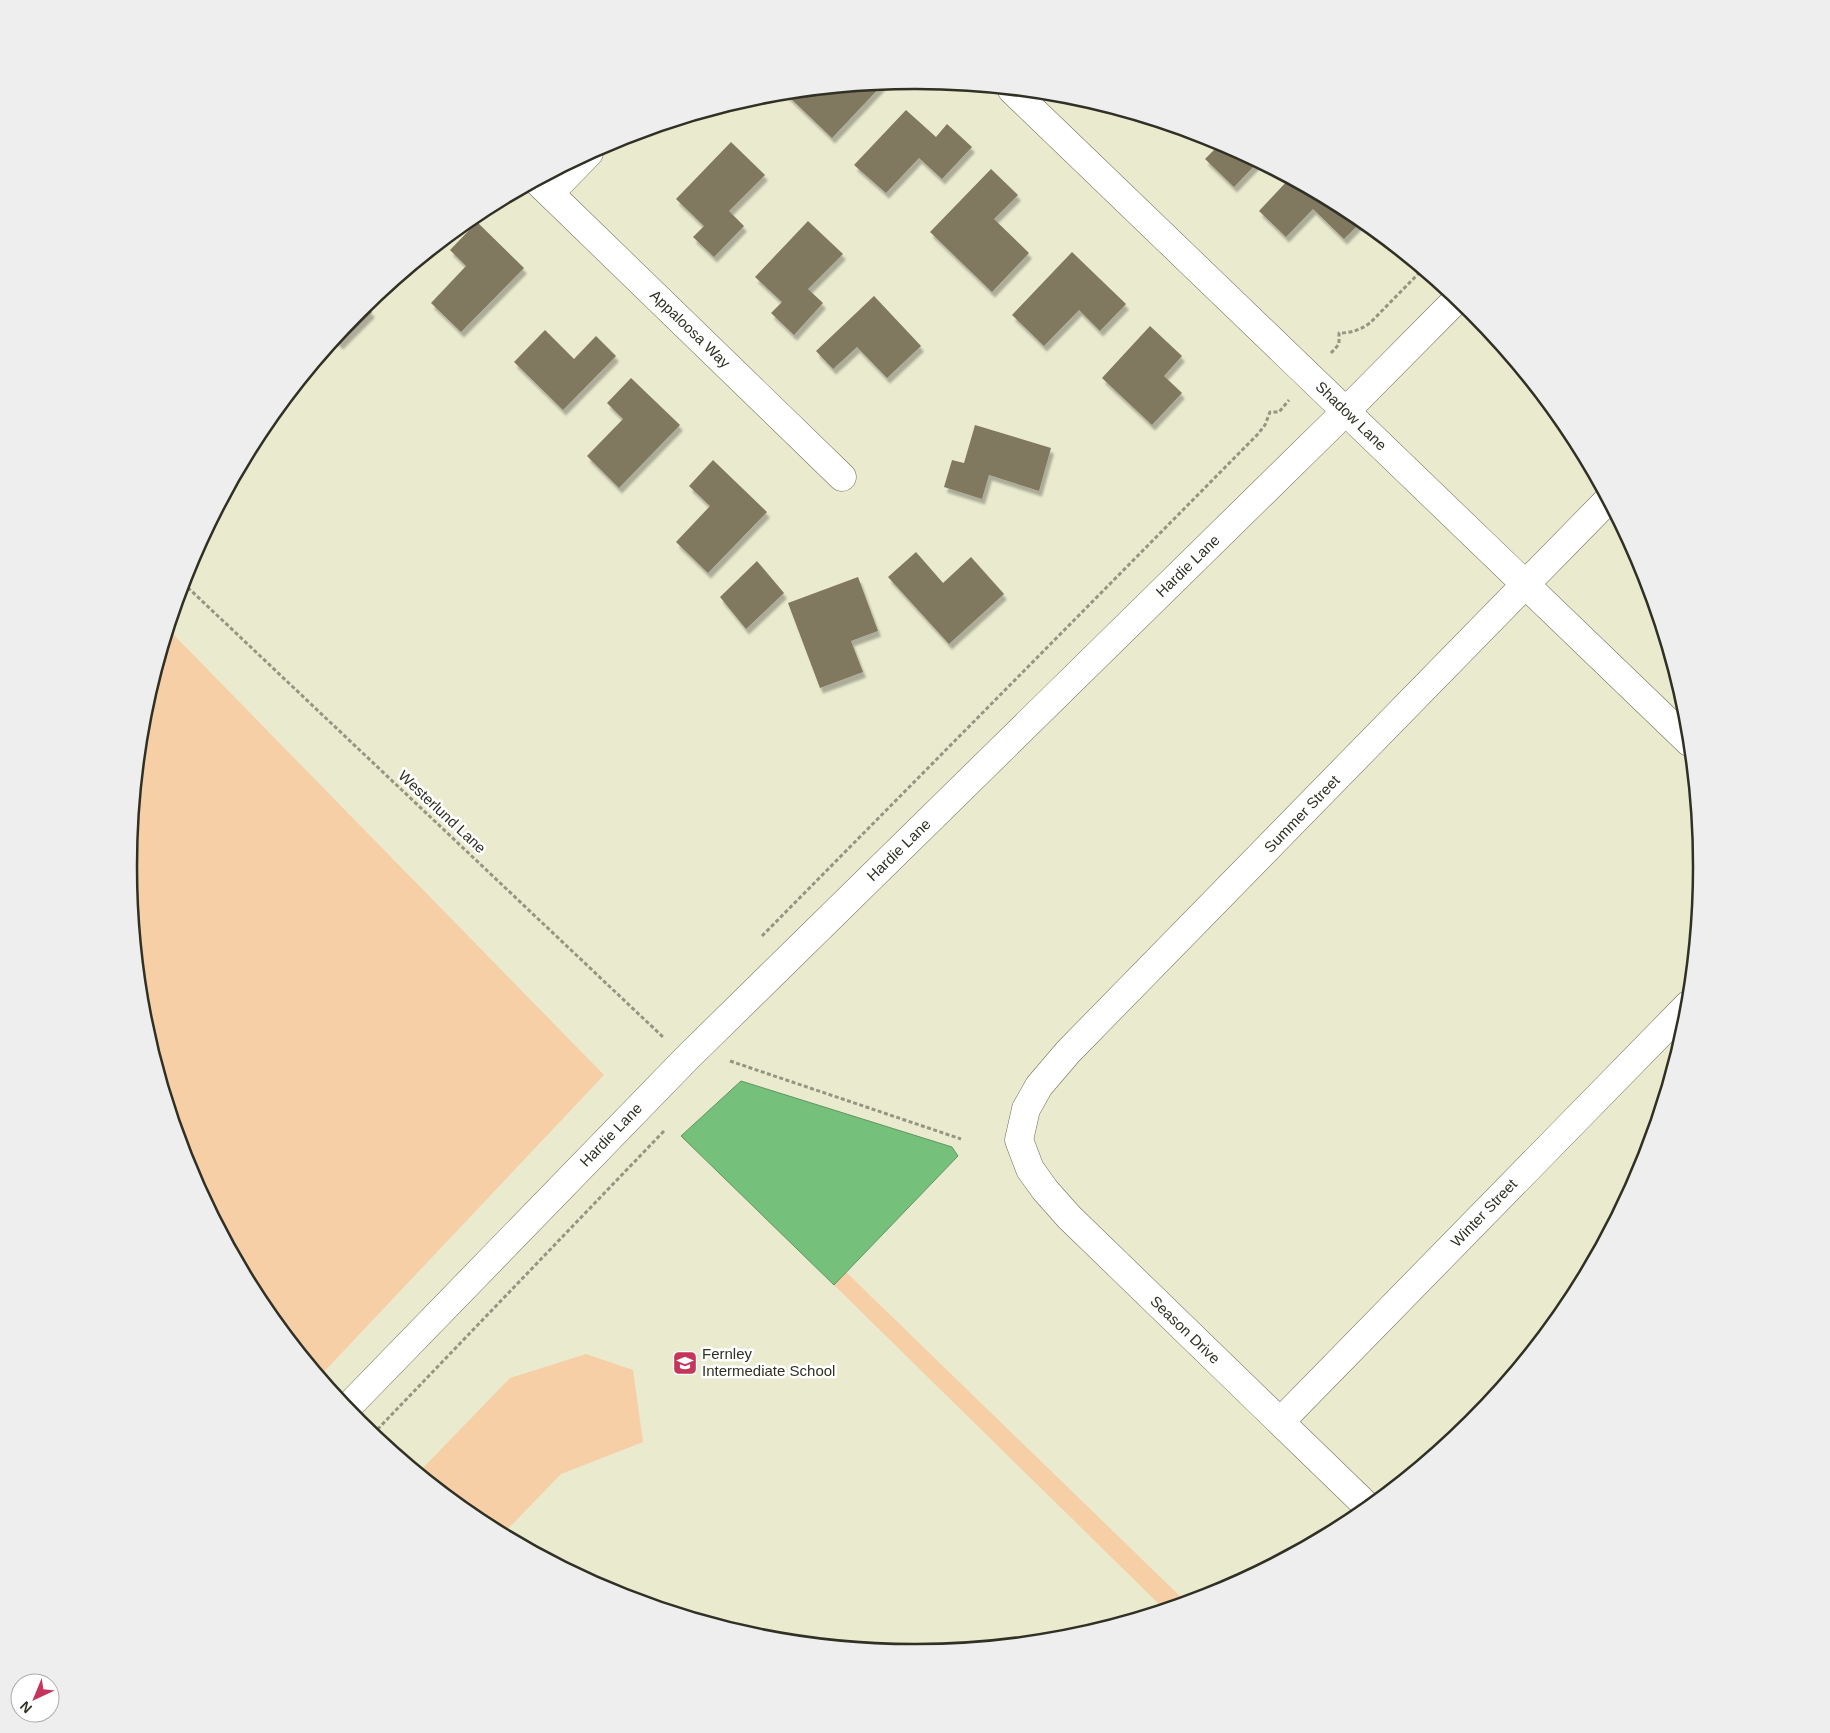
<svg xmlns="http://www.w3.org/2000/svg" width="1830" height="1733" viewBox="0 0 1830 1733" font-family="Helvetica,sans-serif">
  <defs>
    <filter id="shadow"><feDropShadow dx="3" dy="5.5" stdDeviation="1" flood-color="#0004"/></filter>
  </defs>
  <rect width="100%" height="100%" fill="#eaeacf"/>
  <path fill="#f6cfa6" d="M 169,630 L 604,1075 L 320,1376 L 261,1303 L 188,1167 L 144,1020 L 129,866 L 144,713 Z
    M 846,1272 L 1186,1602 L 1164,1609 L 834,1285 Z
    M 586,1354 L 633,1370 L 643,1442 L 561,1474 L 503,1534 L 478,1520 L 419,1472 L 510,1378 Z"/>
  <path fill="#75c07a" stroke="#609560" d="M 741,1081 L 952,1147 L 958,1156 L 834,1285 L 681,1136 Z"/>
  <path fill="#817861" filter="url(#shadow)" d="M 884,83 L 832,138 L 785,93 Z
    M 906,110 L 936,137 L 947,124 L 972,147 L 942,179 L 919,158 L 886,193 L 854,165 Z
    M 731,142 L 765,175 L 729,211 L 744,226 L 714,257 L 693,237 L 704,226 L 676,199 Z
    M 1221,143 L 1258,162 L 1234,187 L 1205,159 Z
    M 991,169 L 1018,195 L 994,219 L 1029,253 L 992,292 L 930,232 Z
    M 1289,179 L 1352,213 L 1362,221 L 1344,239 L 1313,209 L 1286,237 L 1259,211 Z
    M 808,221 L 843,254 L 808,289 L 823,303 L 794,335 L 771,313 L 782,302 L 755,277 Z
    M 477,222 L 524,268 L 461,332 L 431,303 L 466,266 L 450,250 Z
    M 1072,252 L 1126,304 L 1100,331 L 1079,310 L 1044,346 L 1012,315 Z
    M 874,296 L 921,346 L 887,378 L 857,347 L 833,369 L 816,351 Z
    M 365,305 L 372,312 L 340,344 L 335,339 L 359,310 Z
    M 1150,326 L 1182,356 L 1164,376 L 1182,393 L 1152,425 L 1102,378 Z
    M 545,330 L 574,359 L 596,336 L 616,356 L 563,410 L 514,362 Z
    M 631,378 L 680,425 L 619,488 L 587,456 L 623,419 L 607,403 Z
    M 975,425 L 1051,448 L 1039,491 L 989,475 L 982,499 L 944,487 L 952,460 L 964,463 Z
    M 713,460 L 767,512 L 708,573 L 676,542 L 710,506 L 689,486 Z
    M 916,552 L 943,583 L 971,557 L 1004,594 L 949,644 L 888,577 Z
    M 757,561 L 784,593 L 746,629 L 720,597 Z
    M 858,577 L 878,631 L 851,641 L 863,672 L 820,688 L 788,603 Z"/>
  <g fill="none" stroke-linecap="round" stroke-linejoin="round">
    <defs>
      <path id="minor" d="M 1012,90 L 1689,742
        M 537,181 L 842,477
        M 550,193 L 589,153
        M 1280,1422 L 1688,1005
        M 1368,1507 L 1069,1217 L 1045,1190 L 1030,1169 L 1019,1140 L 1026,1109 L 1039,1086 L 1068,1052 L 1607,501"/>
      <path id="tertiary" d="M 347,1408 L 687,1058 L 1346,411 L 1457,299"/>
    </defs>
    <use href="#minor" stroke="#706f58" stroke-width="29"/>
    <use href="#tertiary" stroke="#706f58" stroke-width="29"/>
    <path stroke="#959581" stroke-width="3" stroke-dasharray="4 2.5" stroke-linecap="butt" d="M 1331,353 L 1339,344 L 1339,333 C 1351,333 1360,330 1370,323 L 1422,270
      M 183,583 L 664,1038
      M 762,936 L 1258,434 L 1265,425 L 1270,412 L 1279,412 L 1289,400
      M 730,1061 L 961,1139
      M 373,1434 L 664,1131"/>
    <use href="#minor" stroke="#fff" stroke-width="28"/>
    <use href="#tertiary" stroke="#fff" stroke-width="28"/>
  </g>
  <defs>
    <symbol id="school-square" viewBox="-11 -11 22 22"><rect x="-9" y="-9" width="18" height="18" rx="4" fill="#c43559" stroke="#fff"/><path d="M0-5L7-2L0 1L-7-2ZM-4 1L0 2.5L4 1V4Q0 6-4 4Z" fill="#fff"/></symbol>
  </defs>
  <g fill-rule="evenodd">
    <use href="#school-square" x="671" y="1349" width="28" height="28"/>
  </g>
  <g text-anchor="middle" stroke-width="5" stroke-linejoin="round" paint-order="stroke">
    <g font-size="15" fill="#303025" stroke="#fff">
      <text transform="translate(690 329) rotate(44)" y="5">Appaloosa Way</text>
      <text transform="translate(1351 416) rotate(44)" y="5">Shadow Lane</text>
      <text transform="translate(1188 566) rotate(-44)" y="5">Hardie Lane</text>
      <text transform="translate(442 812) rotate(43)" y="5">Westerlund Lane</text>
      <text transform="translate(1302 814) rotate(-46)" y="5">Summer Street</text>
      <text transform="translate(899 850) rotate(-44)" y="5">Hardie Lane</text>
      <text transform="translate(611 1135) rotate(-46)" y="5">Hardie Lane</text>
      <text transform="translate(1484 1213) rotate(-46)" y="5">Winter Street</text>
      <text transform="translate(1185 1330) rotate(44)" y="5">Season Drive</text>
    </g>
    <g font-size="15" fill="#303025" stroke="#fff" text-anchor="start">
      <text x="702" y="1359">Fernley<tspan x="702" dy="17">Intermediate School</tspan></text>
    </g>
  </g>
  <path d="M0 0H1830V1733H0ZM914 89H916A777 777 0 0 1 1693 866V867A777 777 0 0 1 916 1644H914A777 777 0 0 1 137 867V866A777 777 0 0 1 914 89Z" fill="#eee" fill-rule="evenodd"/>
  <path fill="none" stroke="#303025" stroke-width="2.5" d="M914 89H916A777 777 0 0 1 1693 866V867A777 777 0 0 1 916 1644H914A777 777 0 0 1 137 867V866A777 777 0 0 1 914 89Z"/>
  <g transform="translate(35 1698) rotate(224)"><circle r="24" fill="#ffffff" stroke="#acaca8"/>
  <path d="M0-4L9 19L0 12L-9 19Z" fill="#c43559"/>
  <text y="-8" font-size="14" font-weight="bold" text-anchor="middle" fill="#303025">N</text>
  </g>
</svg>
